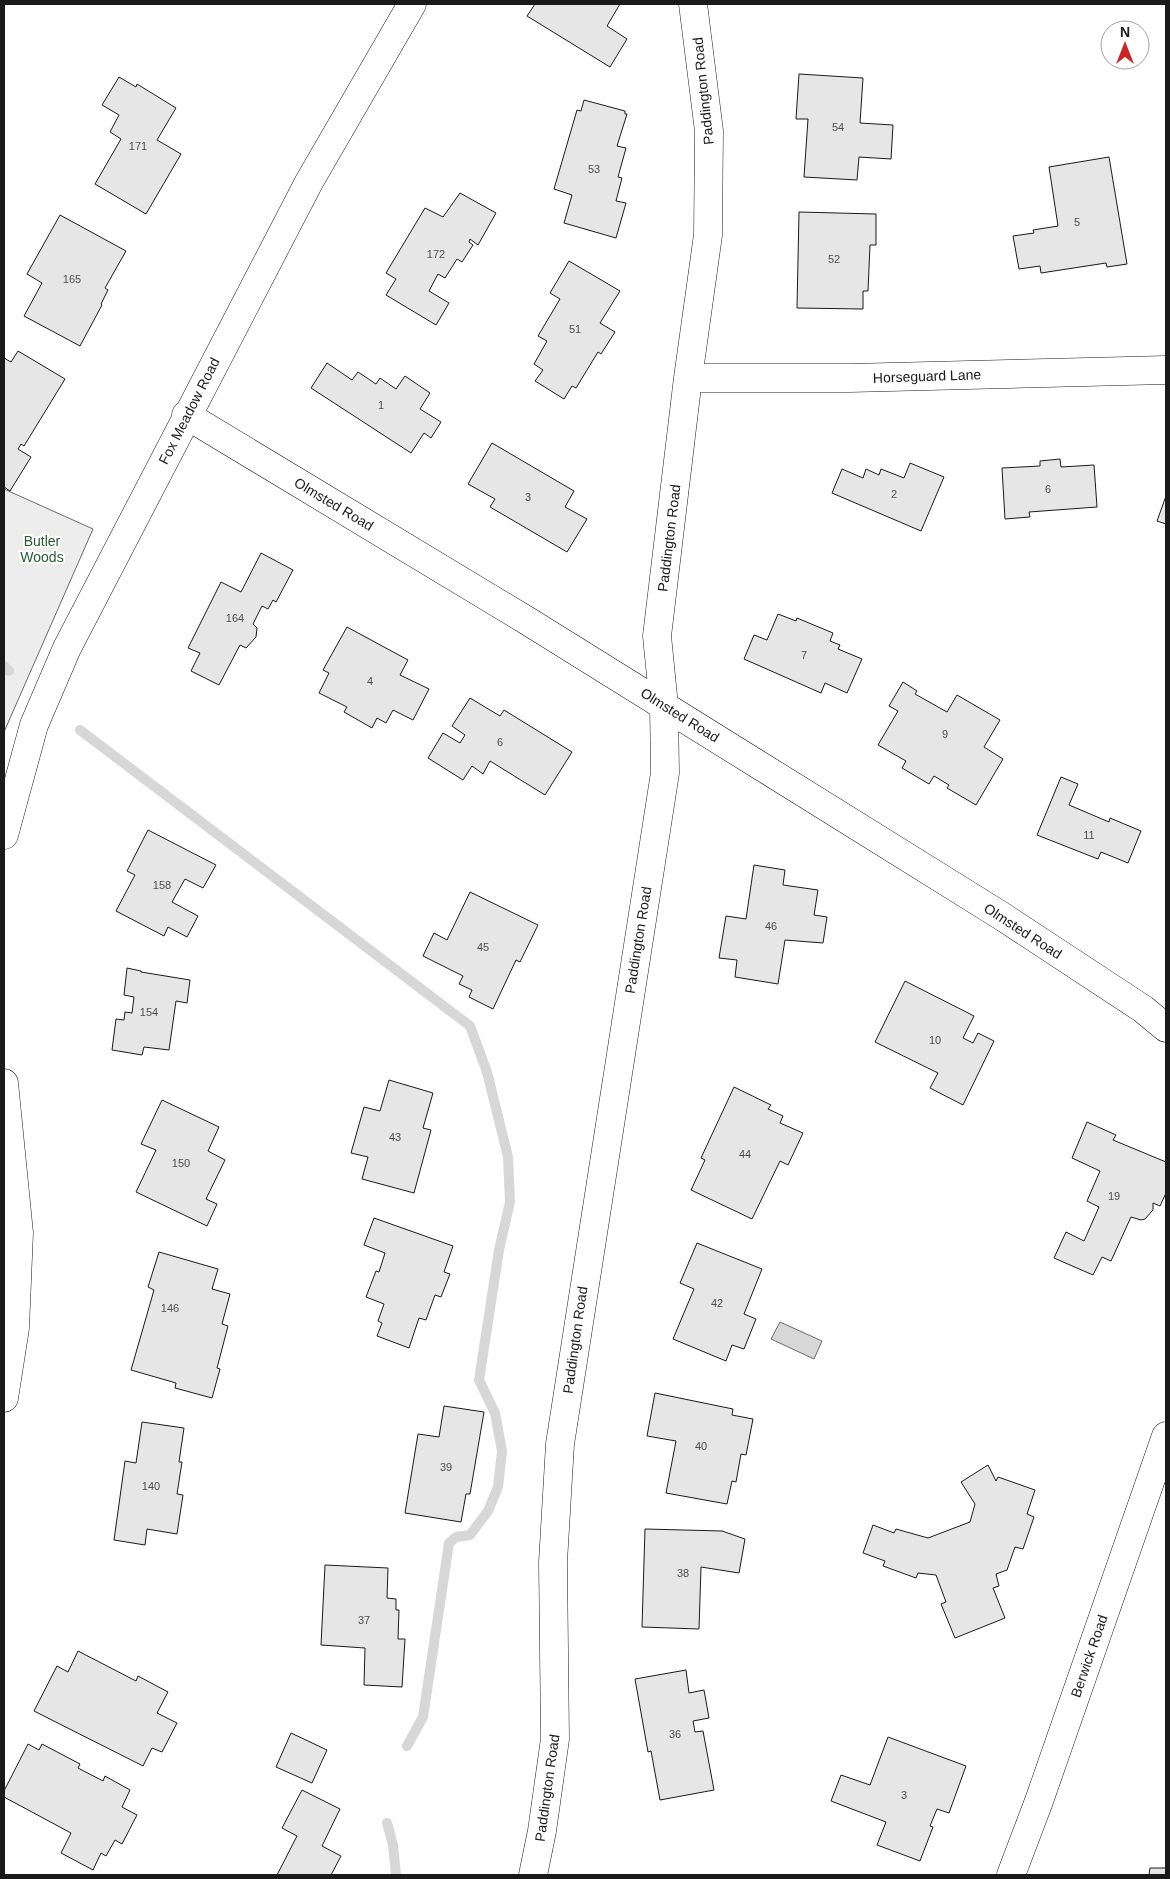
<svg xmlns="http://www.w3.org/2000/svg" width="1170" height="1879" viewBox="0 0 1170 1879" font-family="Helvetica,sans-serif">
  <rect width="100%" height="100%" fill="#fff"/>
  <path fill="#ededed" stroke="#6a6a6a" d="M 4,489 L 93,529 L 4,732 Z"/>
  <path fill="#d7d7d7" stroke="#6a6a6a" d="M 780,1322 L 822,1341 L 814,1359 L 771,1339 Z"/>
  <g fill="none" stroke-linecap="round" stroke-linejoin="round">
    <path stroke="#d7d7d7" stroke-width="10" d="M 4,666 L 9,671
      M 80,730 L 470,1026 L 487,1072 L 508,1157 L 510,1202 L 499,1250 L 479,1380 L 495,1413 L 502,1451 L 498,1487 L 488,1511 L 470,1535 L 456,1537 L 449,1543 L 423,1717 L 407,1746
      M 387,1823 L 393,1845 L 396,1875"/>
  </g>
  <path fill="#e6e6e6" stroke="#1a1a1a" d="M 535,4 L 620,4 L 607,26 L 627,39 L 610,67 L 527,16 Z
    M 799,74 L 863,78 L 860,123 L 893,125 L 891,159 L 859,157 L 857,180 L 804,177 L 808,119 L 796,119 Z
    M 119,77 L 136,87 L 137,84 L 176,108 L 157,140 L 181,154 L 146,214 L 95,184 L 121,139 L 110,132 L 119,115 L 102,105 Z
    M 584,100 L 625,111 L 625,114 L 627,114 L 617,146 L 626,148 L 618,177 L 622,178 L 616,201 L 626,203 L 616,238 L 564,223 L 572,195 L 554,189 L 577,110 L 581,111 Z
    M 1109,157 L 1127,264 L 1107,267 L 1106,263 L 1041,273 L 1040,266 L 1019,269 L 1013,236 L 1034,233 L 1033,230 L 1058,226 L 1049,167 Z
    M 460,193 L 496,213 L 478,245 L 470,239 L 469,242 L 473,245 L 462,262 L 457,259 L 445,278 L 438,274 L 429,291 L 449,303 L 436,325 L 386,295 L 396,279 L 386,273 L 425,208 L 443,217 Z
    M 799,212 L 876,214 L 876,245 L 870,245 L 868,291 L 863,291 L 863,309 L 797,308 Z
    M 60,215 L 126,251 L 105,288 L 108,290 L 101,304 L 102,305 L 80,346 L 24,316 L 42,283 L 27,274 Z
    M 569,261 L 620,291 L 600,323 L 615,332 L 601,354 L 598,352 L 576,388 L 572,386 L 564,399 L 535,381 L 543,370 L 534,364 L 547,341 L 538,336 L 560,299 L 550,293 Z
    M 18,351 L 65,379 L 24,446 L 21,444 L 18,449 L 31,457 L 10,491 L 4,487 L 4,358 L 11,362 Z
    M 327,363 L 352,380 L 358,372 L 376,384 L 380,378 L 396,389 L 405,376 L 430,393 L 420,409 L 441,422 L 431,438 L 424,433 L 411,453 L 311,388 Z
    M 492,443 L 574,491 L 565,507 L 587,519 L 567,552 L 490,507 L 495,499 L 468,484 Z
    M 1060,459 L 1061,467 L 1094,465 L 1097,507 L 1029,512 L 1030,517 L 1005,519 L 1002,468 L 1040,466 L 1040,461 Z
    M 910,463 L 944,477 L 921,531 L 832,493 L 842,469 L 863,478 L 866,469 L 879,475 L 881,469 L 904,478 Z
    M 1166,496 L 1166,524 L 1157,521 Z
    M 261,553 L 293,570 L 276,602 L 273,600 L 268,609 L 262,606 L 253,624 L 257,628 L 256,637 L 246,648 L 240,645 L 219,685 L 191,671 L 200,653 L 188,648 L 221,582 L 241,592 Z
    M 778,614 L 796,621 L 797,618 L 833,633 L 830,641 L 840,645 L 838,649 L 862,659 L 847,693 L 825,683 L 821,693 L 744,659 L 754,635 L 767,640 Z
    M 347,627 L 408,660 L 400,675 L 429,689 L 413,720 L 393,710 L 386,723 L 377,718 L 372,728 L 344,712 L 347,707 L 319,693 L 329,673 L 323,670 Z
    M 903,682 L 917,691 L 915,694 L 947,712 L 957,695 L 1000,720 L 984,747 L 1003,759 L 976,805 L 947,788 L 949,785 L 934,776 L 929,784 L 902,768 L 906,761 L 878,745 L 898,711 L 889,706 Z
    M 470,698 L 500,716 L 504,710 L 572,752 L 545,795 L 490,761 L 483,774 L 472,766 L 463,780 L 428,758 L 443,733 L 460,743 L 465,735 L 452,726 Z
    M 1061,777 L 1078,784 L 1069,805 L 1109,822 L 1110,818 L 1141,831 L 1128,863 L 1101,852 L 1098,859 L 1037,835 Z
    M 148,830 L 216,865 L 203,888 L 185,879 L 172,902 L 198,916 L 187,937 L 168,927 L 164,936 L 116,911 L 135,875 L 127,871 Z
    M 754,865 L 785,870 L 783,885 L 818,890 L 814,915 L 827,917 L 823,943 L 785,940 L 778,984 L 735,977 L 737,960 L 719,958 L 726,916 L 746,919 Z
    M 470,892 L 538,925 L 520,962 L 516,960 L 493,1009 L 469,997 L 472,990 L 459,984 L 463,976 L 423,956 L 434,933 L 447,940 Z
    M 127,968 L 141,971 L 141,972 L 190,980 L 187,1003 L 176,1001 L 169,1050 L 144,1047 L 142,1055 L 112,1050 L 116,1019 L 124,1020 L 125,1012 L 132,1013 L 134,997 L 124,995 Z
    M 905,981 L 974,1016 L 963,1038 L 973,1043 L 978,1033 L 994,1041 L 963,1105 L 930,1088 L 938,1073 L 875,1042 Z
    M 389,1080 L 433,1093 L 423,1128 L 431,1130 L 414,1193 L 362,1179 L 368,1157 L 351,1153 L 364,1107 L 380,1111 Z
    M 734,1087 L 771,1105 L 768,1109 L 783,1116 L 780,1123 L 803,1133 L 788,1165 L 780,1161 L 752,1219 L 691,1190 L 705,1160 L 701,1158 Z
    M 162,1100 L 219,1127 L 208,1151 L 225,1160 L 206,1199 L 217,1204 L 207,1226 L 136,1192 L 156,1150 L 141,1144 Z
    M 1087,1122 L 1116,1135 L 1113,1140 L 1166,1162 L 1166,1193 L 1160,1206 L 1153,1203 L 1153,1210 L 1145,1219 L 1141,1220 L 1131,1217 L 1111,1261 L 1102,1257 L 1093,1275 L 1054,1258 L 1066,1232 L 1084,1241 L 1099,1207 L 1087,1201 L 1100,1171 L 1072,1158 Z
    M 374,1218 L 453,1246 L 444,1272 L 450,1274 L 441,1297 L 435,1295 L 426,1320 L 419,1318 L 409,1348 L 377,1336 L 382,1323 L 378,1321 L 384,1304 L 366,1297 L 376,1271 L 379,1272 L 385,1253 L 364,1245 Z
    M 697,1243 L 762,1269 L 744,1314 L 756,1319 L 744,1349 L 732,1345 L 726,1361 L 673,1339 L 694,1289 L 680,1283 Z
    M 159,1252 L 218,1269 L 212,1289 L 230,1294 L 222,1324 L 228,1326 L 217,1368 L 220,1369 L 212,1398 L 175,1388 L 176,1383 L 131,1370 L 154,1290 L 148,1287 Z
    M 655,1393 L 733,1409 L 732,1415 L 753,1419 L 746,1455 L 741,1454 L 736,1482 L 732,1481 L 727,1504 L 666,1493 L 676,1441 L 647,1436 Z
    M 444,1406 L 484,1412 L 470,1494 L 466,1494 L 461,1522 L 405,1513 L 418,1434 L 439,1437 Z
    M 142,1422 L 184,1428 L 179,1462 L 182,1462 L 177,1494 L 183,1495 L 177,1534 L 147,1529 L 145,1545 L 114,1540 L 125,1461 L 136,1463 Z
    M 988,1465 L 996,1481 L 998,1477 L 1035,1490 L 1027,1514 L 1034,1517 L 1023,1549 L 1015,1547 L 1007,1570 L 996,1574 L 999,1586 L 993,1588 L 1005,1618 L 955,1638 L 941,1604 L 946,1602 L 936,1575 L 918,1573 L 916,1578 L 883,1566 L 885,1561 L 863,1553 L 873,1525 L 894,1533 L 896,1529 L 928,1538 L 970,1522 L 975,1504 L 961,1482 Z
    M 645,1529 L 722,1531 L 745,1539 L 739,1573 L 701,1567 L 699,1629 L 642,1627 Z
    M 325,1565 L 388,1568 L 387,1598 L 396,1599 L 396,1610 L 399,1610 L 398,1639 L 405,1639 L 402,1687 L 364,1685 L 365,1648 L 321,1645 Z
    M 78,1651 L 136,1681 L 138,1676 L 168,1692 L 157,1713 L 177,1723 L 162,1752 L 152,1748 L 143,1766 L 34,1711 L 57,1666 L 68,1672 Z
    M 686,1670 L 689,1693 L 704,1690 L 709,1718 L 693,1721 L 695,1732 L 703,1731 L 714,1790 L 660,1800 L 651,1751 L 648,1752 L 635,1679 Z
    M 291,1733 L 327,1750 L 312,1783 L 276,1767 Z
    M 888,1737 L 966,1766 L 949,1813 L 937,1809 L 930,1826 L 933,1827 L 920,1861 L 877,1845 L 886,1822 L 831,1801 L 841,1775 L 870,1785 Z
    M 28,1744 L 39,1750 L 42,1744 L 80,1764 L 78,1768 L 103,1781 L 105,1776 L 130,1790 L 122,1807 L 137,1815 L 122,1844 L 115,1840 L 106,1856 L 101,1853 L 93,1870 L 61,1853 L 71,1833 L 4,1797 L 4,1791 Z
    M 302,1790 L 340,1809 L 322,1846 L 341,1856 L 331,1875 L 277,1875 L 297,1836 L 282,1828 Z
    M 1150,1868 L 1166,1868 L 1166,1875 L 1149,1875 Z"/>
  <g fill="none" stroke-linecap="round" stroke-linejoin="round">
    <defs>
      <path id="street" d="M 688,378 L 850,378 L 1166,370
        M 186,415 L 526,620 L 1000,915 L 1143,1009 L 1166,1028
        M 4,835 L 34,725 L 67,648 L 309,182 L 412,4
        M 4,1083 L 19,1233 L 15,1328 L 4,1398
        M 533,1875 L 542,1831 L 555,1739 L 553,1562 L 560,1444 L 665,773 L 664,706 L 657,636 L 688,378 L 708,235 L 709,131 L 693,4
        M 1011,1875 L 1039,1801 L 1166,1436"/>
    </defs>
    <use href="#street" stroke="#1a1a1a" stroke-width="29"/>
    <use href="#street" stroke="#fff" stroke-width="28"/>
  </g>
  <g text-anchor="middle" stroke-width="4" stroke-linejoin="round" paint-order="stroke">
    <g font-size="11" fill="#4d4d4d">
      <text x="838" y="131">54</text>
      <text x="138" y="150">171</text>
      <text x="594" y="173">53</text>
      <text x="1077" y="226">5</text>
      <text x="436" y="258">172</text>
      <text x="834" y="263">52</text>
      <text x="72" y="283">165</text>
      <text x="575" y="333">51</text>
      <text x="381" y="409">1</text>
      <text x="1048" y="493">6</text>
      <text x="894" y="498">2</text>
      <text x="528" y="501">3</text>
      <text x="235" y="622">164</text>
      <text x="804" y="659">7</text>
      <text x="370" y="685">4</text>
      <text x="945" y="738">9</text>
      <text x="500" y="746">6</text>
      <text x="1089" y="839">11</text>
      <text x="162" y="889">158</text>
      <text x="771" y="930">46</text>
      <text x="483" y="951">45</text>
      <text x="149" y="1016">154</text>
      <text x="935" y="1044">10</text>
      <text x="395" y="1141">43</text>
      <text x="745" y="1158">44</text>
      <text x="181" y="1167">150</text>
      <text x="1114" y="1200">19</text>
      <text x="717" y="1307">42</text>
      <text x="170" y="1312">146</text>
      <text x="701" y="1450">40</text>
      <text x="446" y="1471">39</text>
      <text x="151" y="1490">140</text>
      <text x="683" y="1577">38</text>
      <text x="364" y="1624">37</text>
      <text x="675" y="1738">36</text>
      <text x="904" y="1799">3</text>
    </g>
    <g font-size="14" fill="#1a1a1a" stroke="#fff">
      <text transform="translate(703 91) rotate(-96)" y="5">Paddington Road</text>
      <text transform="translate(927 376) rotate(-2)" y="5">Horseguard Lane</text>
      <text transform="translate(189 411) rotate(-63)" y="5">Fox Meadow Road</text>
      <text transform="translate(334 504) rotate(31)" y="5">Olmsted Road</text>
      <text transform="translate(669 538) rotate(-83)" y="5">Paddington Road</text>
      <text transform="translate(680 715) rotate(32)" y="5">Olmsted Road</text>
      <text transform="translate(1023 931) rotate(33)" y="5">Olmsted Road</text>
      <text transform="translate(638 940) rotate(-81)" y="5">Paddington Road</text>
      <text transform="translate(575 1340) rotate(-82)" y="5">Paddington Road</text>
      <text transform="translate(1089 1656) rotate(-71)" y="5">Berwick Road</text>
      <text transform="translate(547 1788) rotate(-82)" y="5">Paddington Road</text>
    </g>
    <g font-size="14" fill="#2b5a34" stroke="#fff">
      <text x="42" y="546">Butler<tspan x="42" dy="16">Woods</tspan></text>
    </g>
  </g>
  <rect width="1170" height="1879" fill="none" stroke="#1a1a1a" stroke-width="10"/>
  <g transform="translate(1125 45)"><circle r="24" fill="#ffffff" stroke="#a3a3a3"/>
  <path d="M0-4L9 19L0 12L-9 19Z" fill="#c62828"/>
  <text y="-8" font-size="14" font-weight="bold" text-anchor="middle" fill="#1a1a1a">N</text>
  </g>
</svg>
